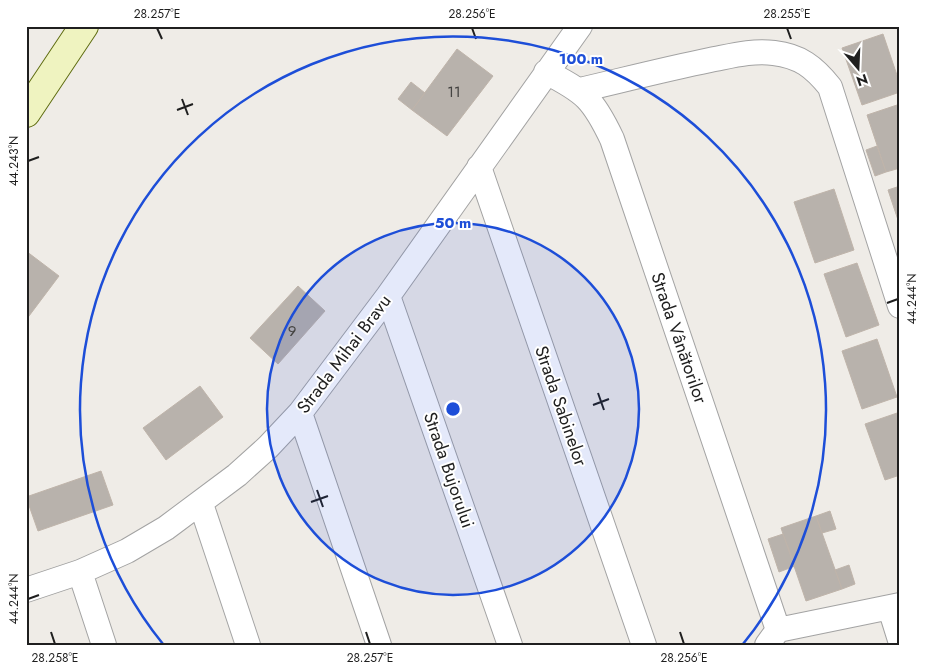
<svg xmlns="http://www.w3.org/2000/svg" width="926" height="671" viewBox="0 0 926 671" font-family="Jost,sans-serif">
  <rect width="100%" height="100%" fill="#efece7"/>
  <path fill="#b8b2ac" stroke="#bfb4aa" d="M 883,34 L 900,84 L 900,92 L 862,105 L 842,48 Z
    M 457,49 L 493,76 L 447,136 L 412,110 Z
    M 411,82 L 425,93 L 412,110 L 398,99 Z
    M 900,104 L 900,168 L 886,172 L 867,115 Z
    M 877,146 L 886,172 L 875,176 L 866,150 Z
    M 900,186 L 900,226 L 888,190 Z
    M 834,189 L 854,250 L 815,263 L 794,202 Z
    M 26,251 L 59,276 L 26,320 Z
    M 857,263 L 879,325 L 846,337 L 824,274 Z
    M 298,286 L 325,311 L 278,364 L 250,338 Z
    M 877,339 L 897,397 L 862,409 L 842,351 Z
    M 200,386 L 223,417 L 166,460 L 143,428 Z
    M 900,412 L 900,475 L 885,480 L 865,424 Z
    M 101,471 L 113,505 L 38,531 L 26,497 Z
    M 830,511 L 836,529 L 822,533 L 816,516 Z
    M 816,516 L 842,589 L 806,601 L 781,528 Z
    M 783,534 L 795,566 L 779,572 L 768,539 Z
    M 849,565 L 855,584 L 842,589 L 835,570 Z"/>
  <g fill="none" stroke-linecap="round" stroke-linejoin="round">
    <defs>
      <path id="street" d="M 546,72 C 585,92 593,99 612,139 L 778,630
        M 580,90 C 623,80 666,69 710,60 C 731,56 752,50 774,53 C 800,56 814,67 830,87 L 900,306
        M 479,167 L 644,645
        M 388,296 L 510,645
        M 300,413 L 379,645
        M 201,504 L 248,645
        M 80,572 L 104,645
        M 26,590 L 80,572 L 127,551 L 166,528 L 237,475 L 268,447 L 300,413 L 388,296 L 580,26
        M 890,608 L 900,640
        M 767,645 L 778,630 L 900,605"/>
      <path id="secondary" d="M 26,113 L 84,26"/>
    </defs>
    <use href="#street" stroke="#a3a3a3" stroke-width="26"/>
    <use href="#secondary" stroke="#5f6c10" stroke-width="30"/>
    <use href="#street" stroke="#fff" stroke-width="24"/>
    <use href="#secondary" stroke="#eff3c0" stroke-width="28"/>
  </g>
  <path fill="none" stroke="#1f1f1f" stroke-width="2" d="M 157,28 L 162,39M 472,28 L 476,39M 787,28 L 791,39M 182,99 L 188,115M 177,110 L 193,104M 28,161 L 39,157M 887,303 L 898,299M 598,393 L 604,410M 593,405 L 609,399M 317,490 L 323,507M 311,502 L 328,496M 28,599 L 39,595M 51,632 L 55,644M 366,632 L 370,644M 680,632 L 684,644"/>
  <circle cx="453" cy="409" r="186" fill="#1d4ed8" fill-opacity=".12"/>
  <g fill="none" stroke="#1d4ed8" stroke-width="2.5">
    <circle cx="453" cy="409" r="186"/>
    <path d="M163 644A373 373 0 1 1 743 644"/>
  </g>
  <g text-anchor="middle" stroke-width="4" stroke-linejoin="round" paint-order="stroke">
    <g font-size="15" fill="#454442">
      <text x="454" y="97">11</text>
      <text x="292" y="336">9</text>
    </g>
    <g font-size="18" fill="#1f1f1f" stroke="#fff">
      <text transform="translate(679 338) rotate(71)" y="6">Strada Vânătorilor</text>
      <text transform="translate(344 354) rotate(-53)" y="6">Strada Mihai Bravu</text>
      <text transform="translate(561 406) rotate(71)" y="6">Strada Sabinelor</text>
      <text transform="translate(449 470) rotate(71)" y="6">Strada Bujorului</text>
    </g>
  </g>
  <circle cx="453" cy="409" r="8" fill="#1d4ed8" stroke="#fff" stroke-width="2.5"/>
  <g font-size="15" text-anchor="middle" font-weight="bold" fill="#1d4ed8" stroke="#fff" stroke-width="4" stroke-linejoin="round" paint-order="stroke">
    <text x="581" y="64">100 m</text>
    <text x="453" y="228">50 m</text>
  </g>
  <rect width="926" height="671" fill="none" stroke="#ffffff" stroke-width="55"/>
  <g transform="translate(858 68) rotate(161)" stroke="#ffffff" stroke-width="4" paint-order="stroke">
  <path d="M0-4L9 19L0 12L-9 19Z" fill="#1f1f1f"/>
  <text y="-8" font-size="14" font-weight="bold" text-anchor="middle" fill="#1f1f1f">N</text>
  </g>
  <rect x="28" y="28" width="870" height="616" fill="none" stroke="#1f1f1f" stroke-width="2"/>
  <g font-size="12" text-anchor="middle" fill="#1f1f1f">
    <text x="157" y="18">28.257°E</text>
    <text x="472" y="18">28.256°E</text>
    <text x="787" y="18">28.255°E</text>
    <text transform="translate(14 161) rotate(-90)" y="4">44.243°N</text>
    <text transform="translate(912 299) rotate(-90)" y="4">44.244°N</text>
    <text transform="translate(14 599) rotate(-90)" y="4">44.244°N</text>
    <text x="55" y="662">28.258°E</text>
    <text x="370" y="662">28.257°E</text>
    <text x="684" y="662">28.256°E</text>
  </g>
</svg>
